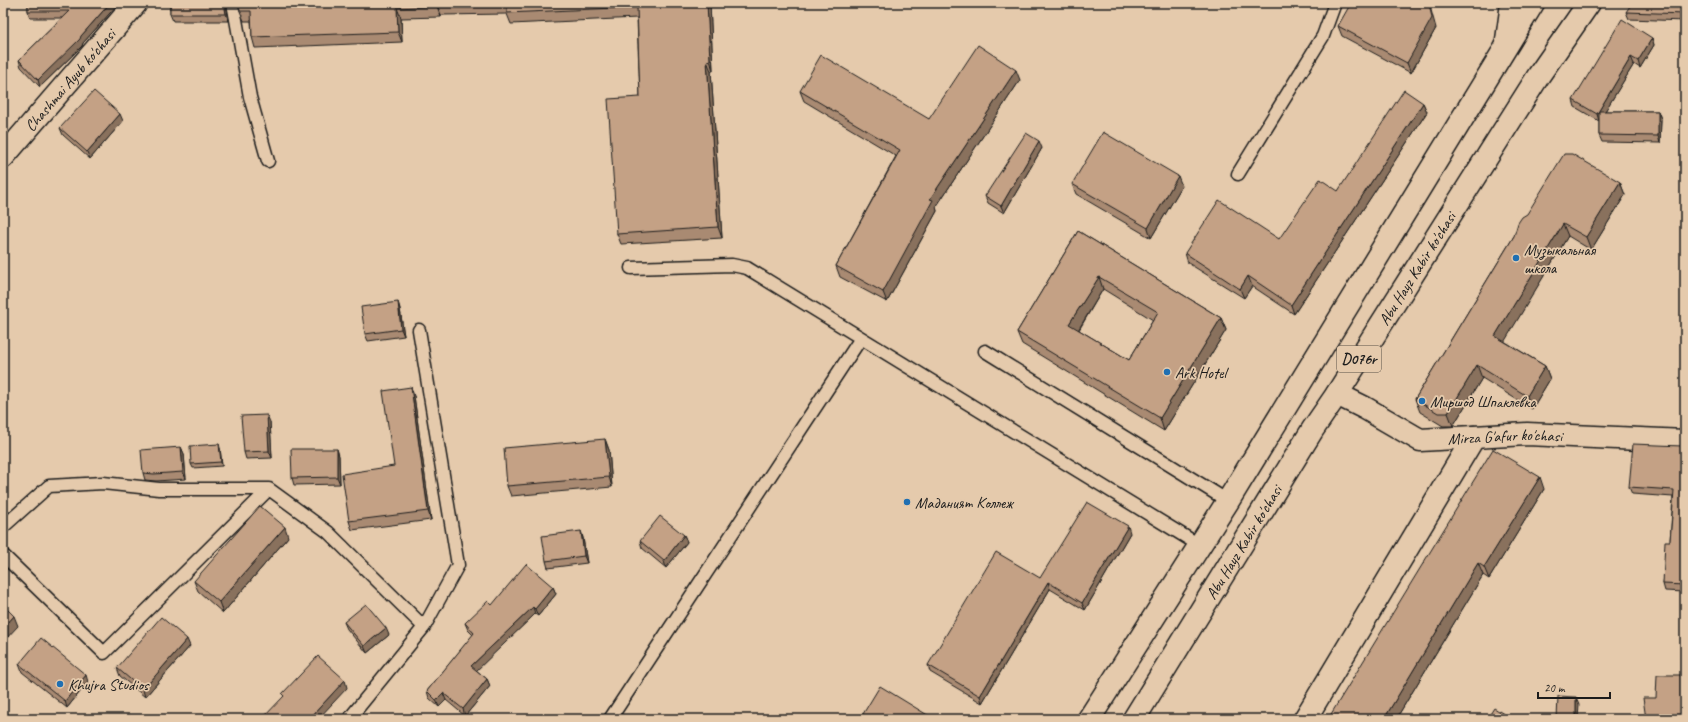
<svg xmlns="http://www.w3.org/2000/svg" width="1688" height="722" viewBox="0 0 1688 722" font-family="Caveat,sans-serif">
  <rect width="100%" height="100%" fill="#e5caac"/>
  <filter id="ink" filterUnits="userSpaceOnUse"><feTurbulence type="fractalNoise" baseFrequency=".025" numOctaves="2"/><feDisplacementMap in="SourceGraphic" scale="8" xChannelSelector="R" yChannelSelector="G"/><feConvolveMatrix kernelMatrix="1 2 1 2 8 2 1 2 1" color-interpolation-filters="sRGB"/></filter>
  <g filter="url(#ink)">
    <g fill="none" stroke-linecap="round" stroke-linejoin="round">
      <defs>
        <path id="lane" d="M 233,3 L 250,97 L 268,161
          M 1238,174 L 1323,36 L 1335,3
          M 631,268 L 732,265 L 747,268 L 1199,545
          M 419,330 L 458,565 L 424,627
          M 985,351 L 1228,501
          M 3,527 L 49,486 L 103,483 L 159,489 L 269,489 L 328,532 L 424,627 L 349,719
          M 3,555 L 104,653 L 269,489
          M 610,719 L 861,338"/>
        <g id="street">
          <path id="s1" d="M 3,157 L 136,3"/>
          <path id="s2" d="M 1337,394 L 1365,408 L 1420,440 L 1527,434 L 1685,441"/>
          <path d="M 1305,719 L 1474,437"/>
        </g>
        <g id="primary">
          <path d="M 1507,40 L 1512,3"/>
          <path d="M 1089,719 L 1228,501 L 1533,3"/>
          <path id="s3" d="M 1134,719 L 1313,429 L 1337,394 L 1539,75 L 1589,3"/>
        </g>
      </defs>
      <use href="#lane" stroke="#1c1c1c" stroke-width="15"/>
      <use href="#street" stroke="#1c1c1c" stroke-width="25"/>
      <use href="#primary" stroke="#1c1c1c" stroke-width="25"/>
      <use href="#lane" stroke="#e5caac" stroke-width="12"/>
      <use href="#street" stroke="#e5caac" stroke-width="22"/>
      <use href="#primary" stroke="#e5caac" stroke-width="22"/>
    </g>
    <path fill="#a98a72" stroke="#1c1c1c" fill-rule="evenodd" d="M 28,3 L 119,3 L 83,43 L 82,46 L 40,87 L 21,67 L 19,60 L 62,18 L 30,18 L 28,11 Z
      M 170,3 L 226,3 L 226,4 L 229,21 L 173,21 L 170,14 Z
      M 238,3 L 724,3 L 710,4 L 713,71 L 711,71 L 722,238 L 621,244 L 617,234 L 640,97 L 637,18 L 511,24 L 507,14 L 441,15 L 441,17 L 401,18 L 402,42 L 255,48 L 252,37 L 251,21 L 244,21 L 240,11 Z
      M 1685,3 L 1685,21 L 1629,19 L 1626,12 Z
      M 1338,26 L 1436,28 L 1411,73 L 1342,36 Z
      M 1652,38 L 1654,45 L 1640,68 L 1634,64 L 1605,111 L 1658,111 L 1661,119 L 1660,143 L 1602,142 L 1599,135 L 1599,121 L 1575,107 L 1573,100 Z
      M 1020,80 L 936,207 L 937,211 L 887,302 L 840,277 L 836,266 L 896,156 L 804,101 L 800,91 L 929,119 Z
      M 1423,103 L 1427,112 L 1294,314 L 1252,286 L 1244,298 L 1188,263 L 1185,253 L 1279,239 L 1338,191 Z
      M 123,121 L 90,159 L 63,135 L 60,128 Z
      M 1042,148 L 1004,213 L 988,203 L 985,196 Z
      M 1620,182 L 1625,195 L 1591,250 L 1568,236 L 1504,341 L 1545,366 L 1550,379 L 1532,409 L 1482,378 L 1453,426 L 1443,426 L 1420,412 L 1415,399 L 1514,236 Z
      M 1072,184 L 1182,186 L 1151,238 L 1076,194 Z
      M 1078,231 L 1221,318 L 1226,330 L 1164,431 L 1022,344 L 1017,332 ZM 1103,289 L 1153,320 L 1129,360 L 1079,330 Z
      M 398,302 L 400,309 L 404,336 L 368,341 L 365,334 Z
      M 414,396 L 431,520 L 352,530 L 349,521 L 394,466 Z
      M 270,422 L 272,458 L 246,459 L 244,452 Z
      M 605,439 L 609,450 L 612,487 L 511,496 L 507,486 Z
      M 1685,446 L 1685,592 L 1665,591 L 1663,584 L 1670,541 L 1673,497 L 1632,494 L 1629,487 Z
      M 181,447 L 184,454 L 186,479 L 156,481 L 145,480 L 143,473 Z
      M 220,448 L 222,466 L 193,468 L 191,464 Z
      M 337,449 L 339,456 L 340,484 L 294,485 L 292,478 Z
      M 1544,489 L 1489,579 L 1483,575 L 1396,719 L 1328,719 Z
      M 581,531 L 583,538 L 587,563 L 548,568 L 546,561 Z
      M 1130,533 L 1085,610 L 1050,589 L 982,703 L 930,672 L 928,665 L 1040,578 Z
      M 684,535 L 687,542 L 666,568 L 642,548 L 640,541 Z
      M 288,537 L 223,613 L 198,591 L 194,581 Z
      M 553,587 L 556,594 L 538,616 L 535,614 L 476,670 L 487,679 L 490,686 L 465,716 L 446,700 L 439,707 L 429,698 L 427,691 L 473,635 L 468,630 L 465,623 Z
      M 344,622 L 389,635 L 367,653 L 347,629 Z
      M 190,646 L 145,697 L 120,676 L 117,668 Z
      M 19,664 L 88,682 L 67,708 L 22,672 Z"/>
    <path fill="#89715d" stroke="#1c1c1c" d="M 110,3 L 119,3 L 83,43 L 82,46 L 40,87 L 38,80 L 81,36 Z
      M 224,3 L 226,3 L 226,4 L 229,21 L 226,14 Z
      M 707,3 L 710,3 L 713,71 L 710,60 Z
      M 1429,3 L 1436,28 L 1411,73 L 1407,63 Z
      M 437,4 L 441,15 L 441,17 L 437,6 Z
      M 397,8 L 401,18 L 402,42 L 398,32 Z
      M 1652,38 L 1654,45 L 1640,68 L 1638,61 Z
      M 1631,57 L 1634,64 L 1599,121 L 1597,114 Z
      M 707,61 L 711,71 L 722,238 L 718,227 Z
      M 1016,70 L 1020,80 L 936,207 L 937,211 L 887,302 L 883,292 L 930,199 Z
      M 1423,103 L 1427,112 L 1294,314 L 1291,305 Z
      M 1658,111 L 1661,119 L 1660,143 L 1658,136 Z
      M 120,114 L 123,121 L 90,159 L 87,152 Z
      M 1039,141 L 1042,148 L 1004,213 L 1001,206 Z
      M 1178,176 L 1182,186 L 1151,238 L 1148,228 Z
      M 1620,182 L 1625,195 L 1591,250 L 1586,237 Z
      M 1563,224 L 1568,236 L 1500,349 L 1495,336 Z
      M 1248,276 L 1252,286 L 1244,298 L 1240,289 Z
      M 1099,277 L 1103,289 L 1074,337 L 1069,324 Z
      M 398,302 L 400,309 L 404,336 L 401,329 Z
      M 1221,318 L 1226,330 L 1164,431 L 1160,418 Z
      M 1477,365 L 1482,378 L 1453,426 L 1448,413 Z
      M 1545,366 L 1550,379 L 1532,409 L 1527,396 Z
      M 411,387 L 414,396 L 431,520 L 428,511 Z
      M 267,415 L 270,422 L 272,458 L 269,451 Z
      M 605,439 L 609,450 L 612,487 L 609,477 Z
      M 219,444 L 220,448 L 222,466 L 221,462 Z
      M 181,447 L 184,454 L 186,479 L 183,472 Z
      M 337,449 L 339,456 L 340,484 L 337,477 Z
      M 1540,477 L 1544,489 L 1489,579 L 1484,567 Z
      M 1128,526 L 1130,533 L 1085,610 L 1082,603 Z
      M 285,527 L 288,537 L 223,613 L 219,602 Z
      M 581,531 L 583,538 L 587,563 L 584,556 Z
      M 684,535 L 687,542 L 666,568 L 664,561 Z
      M 1478,563 L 1483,575 L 1396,719 L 1384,719 Z
      M 1048,582 L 1050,589 L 982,703 L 980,696 Z
      M 553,587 L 556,594 L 538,616 L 535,609 Z
      M 533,607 L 535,614 L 474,673 L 471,666 Z
      M 14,616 L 18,626 L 3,642 L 3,628 Z
      M 386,628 L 389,635 L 367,653 L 364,646 Z
      M 187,639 L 190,646 L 145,697 L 143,690 Z
      M 86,675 L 88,682 L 67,708 L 65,701 Z
      M 1681,675 L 1683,682 L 1683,719 L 1682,719 L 1681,709 Z
      M 487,679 L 490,686 L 465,716 L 463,709 Z
      M 345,680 L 347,688 L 318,719 L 309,719 Z
      M 443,693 L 446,700 L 439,707 L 436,700 Z
      M 1576,697 L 1579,704 L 1578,719 L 1576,719 Z"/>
    <path fill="#c4a185" stroke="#1c1c1c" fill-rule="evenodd" d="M 28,3 L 110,3 L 81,36 L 80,39 L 38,80 L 19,60 L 69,11 L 28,11 Z
      M 170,3 L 224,3 L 226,14 L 170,14 Z
      M 238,3 L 507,3 L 437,4 L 437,6 L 397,8 L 398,32 L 252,37 L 251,11 L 240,11 Z
      M 507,3 L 707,3 L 710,60 L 707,61 L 718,227 L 617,234 L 608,99 L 640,97 L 637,7 L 507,13 Z
      M 1351,3 L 1429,3 L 1432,18 L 1407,63 L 1338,26 Z
      M 1632,3 L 1685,3 L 1685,14 L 1626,12 Z
      M 1622,19 L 1652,38 L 1638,61 L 1631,57 L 1597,114 L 1573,100 Z
      M 978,45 L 1016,70 L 930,199 L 933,200 L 883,292 L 836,266 L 900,150 L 800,91 L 821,55 L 929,119 Z
      M 1404,90 L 1423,103 L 1291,305 L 1248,276 L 1240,289 L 1185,253 L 1219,200 L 1279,239 L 1320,179 L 1338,191 Z
      M 94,91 L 120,114 L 87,152 L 60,128 Z
      M 1599,111 L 1658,111 L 1658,136 L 1599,135 Z
      M 1103,132 L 1178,176 L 1148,228 L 1072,184 Z
      M 1026,133 L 1039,141 L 1001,206 L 985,196 Z
      M 1564,154 L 1572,154 L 1620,182 L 1586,237 L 1563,224 L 1495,336 L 1545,366 L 1527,396 L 1477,365 L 1448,413 L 1438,413 L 1415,399 L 1514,236 L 1518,223 L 1522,217 L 1527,214 Z
      M 1078,231 L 1221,318 L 1160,418 L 1017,332 ZM 1099,277 L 1158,312 L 1129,360 L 1069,324 Z
      M 398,302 L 401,329 L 365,334 L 361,307 Z
      M 411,387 L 428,511 L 349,521 L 342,474 L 394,466 L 383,391 Z
      M 267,415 L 269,451 L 244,452 L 241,416 Z
      M 605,439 L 609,477 L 507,486 L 504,448 Z
      M 219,444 L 221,462 L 191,464 L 190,446 Z
      M 1633,444 L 1682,446 L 1685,446 L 1685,585 L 1663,584 L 1665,541 L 1670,541 L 1674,490 L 1629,487 Z
      M 181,447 L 183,472 L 154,474 L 143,473 L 141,450 Z
      M 291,449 L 337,449 L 337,477 L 292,478 Z
      M 1493,449 L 1540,477 L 1484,567 L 1478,563 L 1384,719 L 1328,719 Z
      M 1087,502 L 1128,526 L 1082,603 L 1048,582 L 980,696 L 928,665 L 996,552 L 1040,578 Z
      M 260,506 L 285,527 L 219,602 L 194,581 Z
      M 660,516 L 684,535 L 664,561 L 640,541 Z
      M 581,531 L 584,556 L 546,561 L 542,536 Z
      M 526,564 L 553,587 L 535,609 L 533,607 L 471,666 L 487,679 L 463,709 L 443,693 L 436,700 L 427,691 L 474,633 L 465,623 L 488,601 L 492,605 Z
      M 366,604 L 386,628 L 364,646 L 344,622 Z
      M 3,605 L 14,616 L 3,628 Z
      M 161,617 L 187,639 L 143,690 L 117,668 Z
      M 41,638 L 86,675 L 65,701 L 19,664 Z
      M 318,656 L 345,680 L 309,719 L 262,719 L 284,696 L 282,694 Z
      M 1657,675 L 1681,675 L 1681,709 L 1682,719 L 1646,719 L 1643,698 L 1656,698 Z
      M 880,686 L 934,719 L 860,719 Z
      M 1558,696 L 1576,697 L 1576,719 L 1557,719 Z
      M 1494,708 L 1512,719 L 1487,719 Z"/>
  </g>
  <g fill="#1f6fb2" stroke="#e5caac" stroke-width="1.5">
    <circle cx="1516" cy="258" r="4"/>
    <circle cx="1167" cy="372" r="4"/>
    <circle cx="1422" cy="401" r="4"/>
    <circle cx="907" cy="502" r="4"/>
    <circle cx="60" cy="684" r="4"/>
  </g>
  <g text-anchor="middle" stroke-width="3.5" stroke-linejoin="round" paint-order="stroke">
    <rect fill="#e5caac" stroke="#585047" stroke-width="1" x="1337" y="346" width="44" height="26" rx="3"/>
    <g font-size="15" font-weight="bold" fill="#1c1c1c">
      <text x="1359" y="364">D076r</text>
    </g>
    <g font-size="16" fill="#1c1c1c" stroke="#e5caac">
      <text dy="6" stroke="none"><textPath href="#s1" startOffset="102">Chashmai Ayub ko'chasi</textPath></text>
      <text dy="6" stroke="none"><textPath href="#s3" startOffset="532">Abu Hayz Kabir ko'chasi</textPath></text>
      <text dy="6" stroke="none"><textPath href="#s2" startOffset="180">Mirza G'afur ko'chasi</textPath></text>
      <text dy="6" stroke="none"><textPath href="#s3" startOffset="208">Abu Hayz Kabir ko'chasi</textPath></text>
    </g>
    <g font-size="16" fill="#1c1c1c" stroke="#e5caac" text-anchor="start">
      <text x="1524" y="255">Музыкальная<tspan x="1524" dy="18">школа</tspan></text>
      <text x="1175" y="378">Ark Hotel</text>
      <text x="1430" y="407">Миршод Шпаклевка</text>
      <text x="915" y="508">Маданият Коллеж</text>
      <text x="68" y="690">Khujra Studios</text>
    </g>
  </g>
  <rect width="1688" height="722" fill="none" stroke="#e5caac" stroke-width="16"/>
  <rect x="8" y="8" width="1672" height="706" fill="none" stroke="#1c1c1c" stroke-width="1.5" filter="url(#ink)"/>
  <path d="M1538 692v6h72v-6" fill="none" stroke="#1c1c1c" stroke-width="2"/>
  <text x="1544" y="692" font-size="12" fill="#1c1c1c" stroke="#e5caac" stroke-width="3" paint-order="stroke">20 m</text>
</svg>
